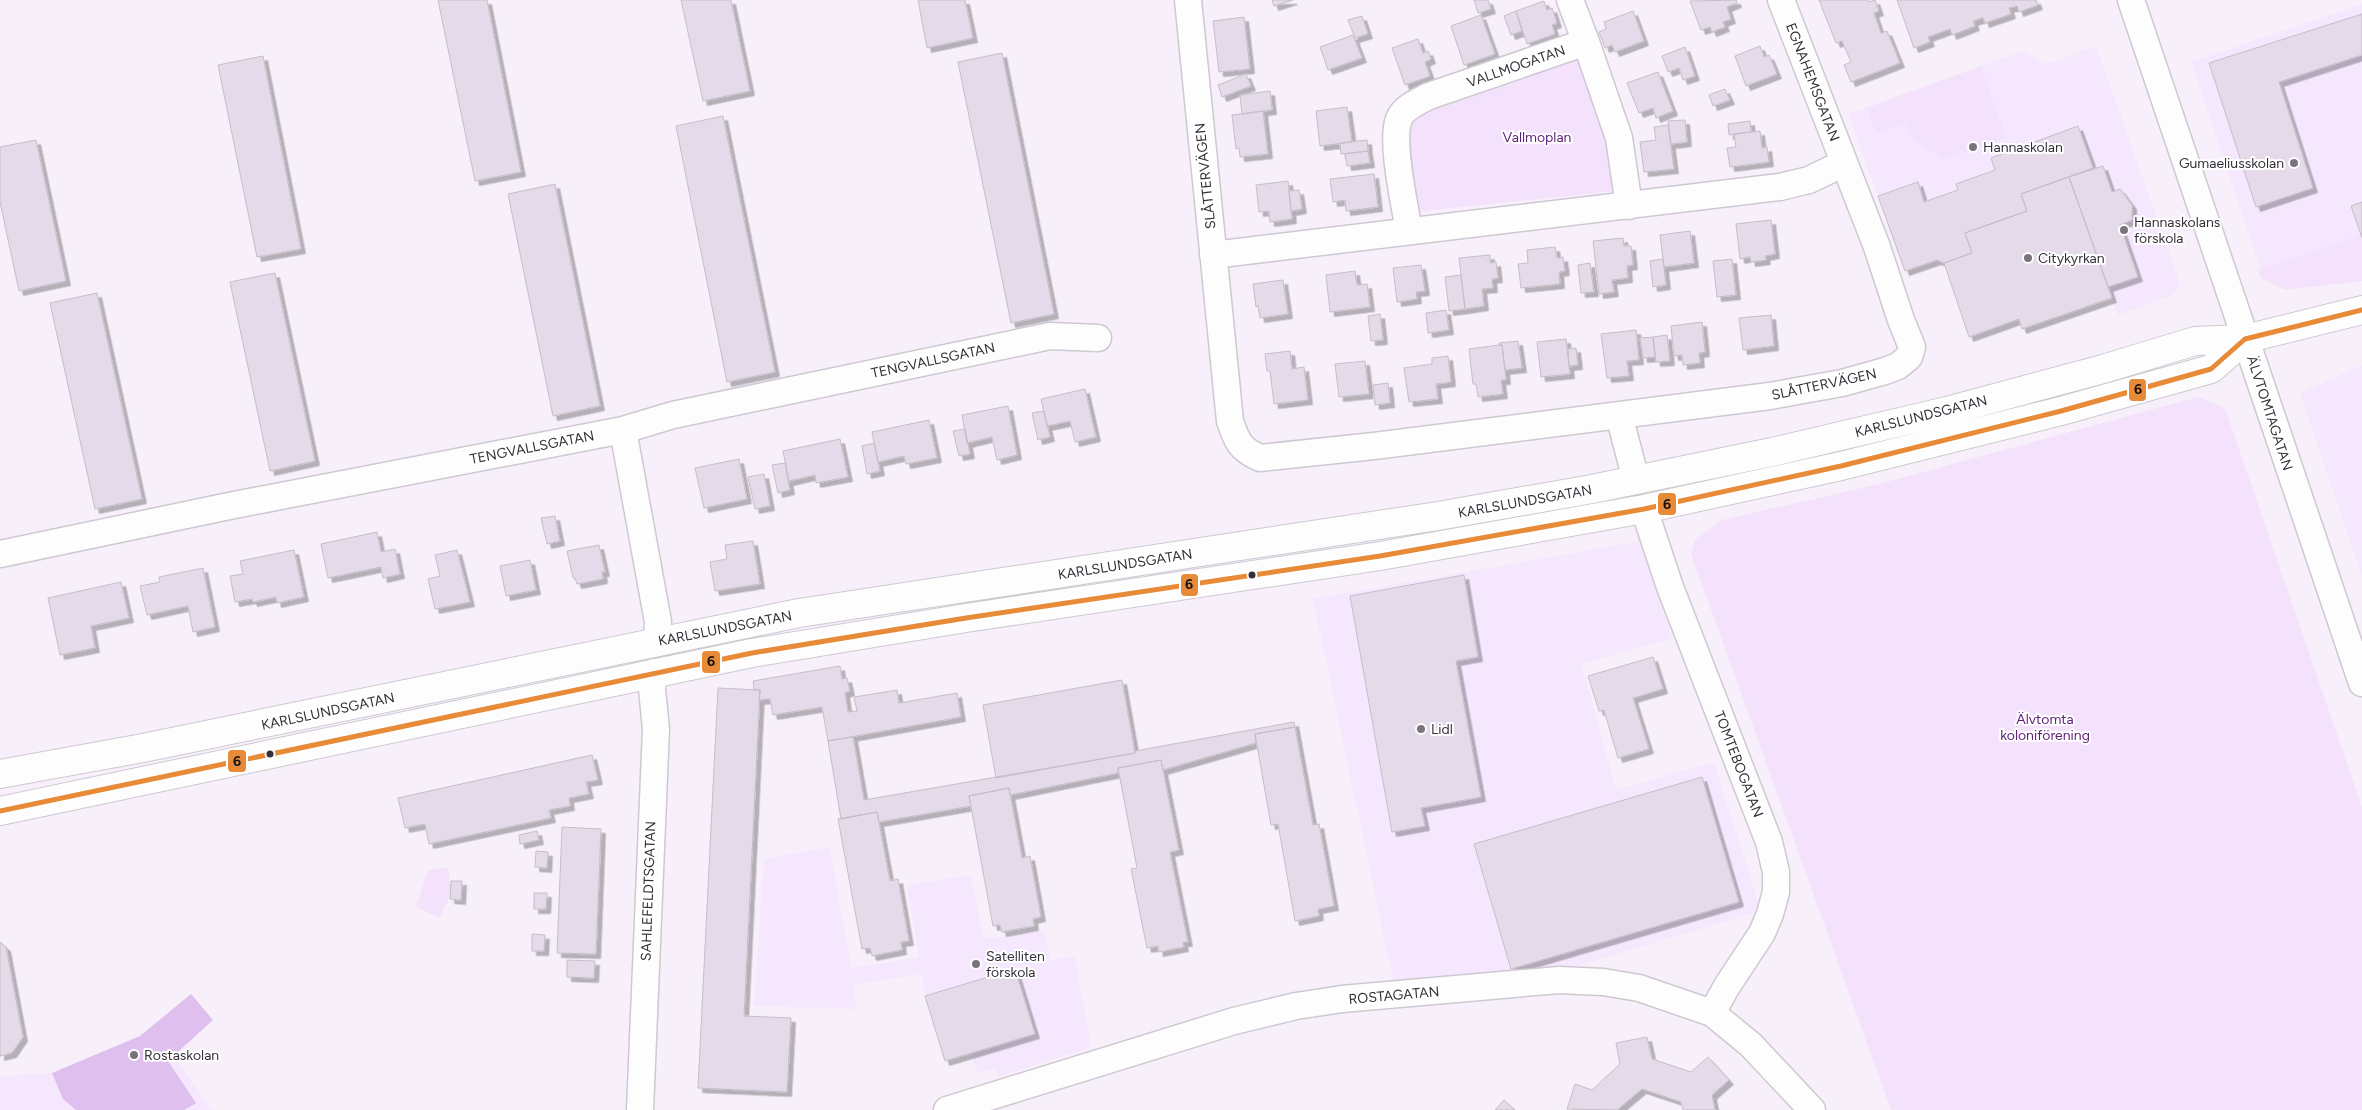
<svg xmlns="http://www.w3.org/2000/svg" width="2362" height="1110" viewBox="0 0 2362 1110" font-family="Figtree,sans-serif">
  <defs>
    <filter id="shadow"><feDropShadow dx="4.5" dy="4.5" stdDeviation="0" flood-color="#0004"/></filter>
  </defs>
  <rect width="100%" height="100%" fill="#f7f0fa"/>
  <path fill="#f5e7fd" d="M 2362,4 L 2362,264 L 2263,275 L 2191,62 Z
    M 2096,46 L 2180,283 L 2171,296 L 2118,315 L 2069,177 L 2022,194 L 2027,211 L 1972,253 L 1944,263 L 1936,260 L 1905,271 L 1848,114 L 2023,51 L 2046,64 Z
    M 2362,365 L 2362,577 L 2300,393 Z
    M 1641,541 L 1672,638 L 1582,664 L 1616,790 L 1714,762 L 1761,911 L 1559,971 L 1394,985 L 1313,599 Z
    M 830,847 L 851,968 L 919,957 L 907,885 L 971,875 L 983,939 L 1044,931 L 1051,960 L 1075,956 L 1091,1047 L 998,1077 L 996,1069 L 977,1073 L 971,1053 L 945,1061 L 925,996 L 922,974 L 853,985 L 857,1009 L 754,1006 L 764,859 Z
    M 153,1025 L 212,1110 L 0,1110 L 0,1076 L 52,1073 L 140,1036 Z"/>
  <path fill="#f4e2fc" d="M 1576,56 L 1608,134 L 1615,191 L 1414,212 L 1405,119 Z
    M 1981,66 L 2006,138 L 1944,160 L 1909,136 L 1905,123 L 1876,133 L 1867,108 Z
    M 2360,235 L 2362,241 L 2362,281 L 2285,290 L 2261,278 L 2258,270 Z
    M 2198,397 L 2225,408 L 2362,807 L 2362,1110 L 1891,1110 L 1691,554 L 1695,540 L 1722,520 L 1879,484 Z
    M 447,867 C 454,890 451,898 439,918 L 416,907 L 428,870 Z"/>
  <path fill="#dfbfee" d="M 191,994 L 213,1020 L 168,1061 L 196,1103 L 184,1110 L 76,1110 L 63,1099 L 52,1073 L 140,1036 Z"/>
  <path fill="#e4daea" stroke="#c4bec7" filter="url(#shadow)" d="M 438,0 L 487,0 L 521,172 L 475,181 Z
    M 681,0 L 731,0 L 750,91 L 703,101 Z
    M 918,0 L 965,0 L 973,38 L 927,48 Z
    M 1272,0 L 1293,0 L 1274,6 Z
    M 1474,0 L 1488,0 L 1491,9 L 1478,13 Z
    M 1736,0 L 1737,3 L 1727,7 L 1731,19 L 1723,22 L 1725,27 L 1712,32 L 1710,27 L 1701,30 L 1690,1 Z
    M 1819,0 L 1868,0 L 1869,2 L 1875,0 L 1879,11 L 1874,13 L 1881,33 L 1887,31 L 1900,63 L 1851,82 L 1844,65 L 1851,62 L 1842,41 L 1836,43 Z
    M 1897,0 L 2036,0 L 2038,5 L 2019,12 L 2017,6 L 2009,8 L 2011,14 L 1985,23 L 1983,18 L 1973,21 L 1975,26 L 1952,35 L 1950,29 L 1928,37 L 1930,42 L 1914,48 Z
    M 1544,1 L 1547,10 L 1552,8 L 1557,23 L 1552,25 L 1555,34 L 1527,44 L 1516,11 Z
    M 1516,11 L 1522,31 L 1511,35 L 1504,16 Z
    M 1633,11 L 1644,41 L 1615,52 L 1612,45 L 1605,48 L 1599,32 L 1606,29 L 1604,22 Z
    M 2362,14 L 2362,55 L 2279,82 L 2313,188 L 2256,207 L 2209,63 Z
    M 1481,15 L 1495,54 L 1464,65 L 1451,26 Z
    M 1362,16 L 1368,34 L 1355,38 L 1348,20 Z
    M 1244,17 L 1250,69 L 1219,72 L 1213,21 Z
    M 1353,35 L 1362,58 L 1328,70 L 1320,47 Z
    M 1418,39 L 1423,53 L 1428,51 L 1431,59 L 1425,62 L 1430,76 L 1405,85 L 1392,48 Z
    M 1760,46 L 1764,57 L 1769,55 L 1777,74 L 1746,86 L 1735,56 Z
    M 1685,47 L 1695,76 L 1683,80 L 1679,68 L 1668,72 L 1662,56 Z
    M 1002,53 L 1054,314 L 1011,323 L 958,62 Z
    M 263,56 L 301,249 L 257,257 L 218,65 Z
    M 1658,72 L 1673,111 L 1656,118 L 1653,108 L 1639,113 L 1627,83 Z
    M 1246,74 L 1251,86 L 1222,97 L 1218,85 Z
    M 1725,89 L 1730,100 L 1713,106 L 1709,95 Z
    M 1270,91 L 1272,110 L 1242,114 L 1240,95 Z
    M 1347,107 L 1352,142 L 1320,146 L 1316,111 Z
    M 1263,111 L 1268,154 L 1240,157 L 1239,148 L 1236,149 L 1232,115 Z
    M 723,116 L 775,372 L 727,382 L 676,126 Z
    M 1685,120 L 1687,142 L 1671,144 L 1668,121 Z
    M 1750,121 L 1751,132 L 1729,135 L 1728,124 Z
    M 1668,125 L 1674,169 L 1644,172 L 1640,142 L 1656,140 L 1654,127 Z
    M 2078,126 L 2093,168 L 2021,194 L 2027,211 L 1965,233 L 1972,253 L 1944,263 L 1937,260 L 1905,271 L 1878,196 L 1918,182 L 1924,202 L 1958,190 L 1956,184 L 1995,170 L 1991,158 Z
    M 1760,131 L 1762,148 L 1767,147 L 1769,162 L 1730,167 L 1727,148 L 1736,147 L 1734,134 Z
    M 36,140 L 66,281 L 19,291 L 0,202 L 0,147 Z
    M 1367,140 L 1368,151 L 1341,154 L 1340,143 Z
    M 1368,151 L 1370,163 L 1347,166 L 1345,154 Z
    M 2103,166 L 2112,192 L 2120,189 L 2132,205 L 2132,220 L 2120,225 L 2138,277 L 2108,287 L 2069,177 Z
    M 1374,174 L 1378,207 L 1346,211 L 1345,200 L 1333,202 L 1330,179 Z
    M 2069,177 L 2112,298 L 2022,329 L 2019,319 L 1969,337 L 1944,263 L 1972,253 L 1965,233 L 2027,211 L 2021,194 Z
    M 1288,181 L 1292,219 L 1270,222 L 1269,211 L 1259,212 L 1256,185 Z
    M 555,184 L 600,406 L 553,416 L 508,194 Z
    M 1299,190 L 1302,209 L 1291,211 L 1289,191 Z
    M 2362,202 L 2362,238 L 2351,206 Z
    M 1771,220 L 1775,254 L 1765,256 L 1766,260 L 1751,262 L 1750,257 L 1740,259 L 1736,224 Z
    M 1690,231 L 1694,263 L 1664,267 L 1660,235 Z
    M 1623,238 L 1624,246 L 1631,246 L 1633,265 L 1627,266 L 1628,278 L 1612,280 L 1614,292 L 1599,294 L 1593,241 Z
    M 1555,247 L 1557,258 L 1563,257 L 1565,271 L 1559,272 L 1560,284 L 1521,288 L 1518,264 L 1528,263 L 1527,250 Z
    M 1490,255 L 1490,263 L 1496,262 L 1498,278 L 1492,279 L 1493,288 L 1482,289 L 1484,306 L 1465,309 L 1459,258 Z
    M 1663,259 L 1666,285 L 1653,287 L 1650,261 Z
    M 1732,259 L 1736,295 L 1717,297 L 1713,261 Z
    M 1590,263 L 1594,292 L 1581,293 L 1578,265 Z
    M 1421,265 L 1425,291 L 1416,292 L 1417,299 L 1397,302 L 1393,268 Z
    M 1355,271 L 1357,285 L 1367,284 L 1370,307 L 1330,312 L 1326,275 Z
    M 275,273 L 315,461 L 270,471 L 230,282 Z
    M 1461,275 L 1465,309 L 1449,311 L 1445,277 Z
    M 1283,280 L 1288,314 L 1260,318 L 1258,306 L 1256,307 L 1253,284 Z
    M 97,293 L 142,499 L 95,509 L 50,303 Z
    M 1446,310 L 1449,330 L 1428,333 L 1426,313 Z
    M 1380,314 L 1383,340 L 1371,341 L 1368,316 Z
    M 1771,315 L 1774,346 L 1743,350 L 1739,318 Z
    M 1702,322 L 1705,352 L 1699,353 L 1700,363 L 1683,365 L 1682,355 L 1674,356 L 1671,326 Z
    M 1636,330 L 1639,360 L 1627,361 L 1629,376 L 1607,378 L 1601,334 Z
    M 1667,335 L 1670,361 L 1656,362 L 1653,337 Z
    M 1653,337 L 1655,357 L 1643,358 L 1640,338 Z
    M 1566,339 L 1570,374 L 1541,377 L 1537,342 Z
    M 1518,341 L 1522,368 L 1505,370 L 1502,345 L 1499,345 L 1499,343 Z
    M 1499,345 L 1502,345 L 1506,380 L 1501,380 L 1503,394 L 1478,397 L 1476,384 L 1473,384 L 1469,349 Z
    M 1576,348 L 1578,365 L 1569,366 L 1568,349 Z
    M 1290,351 L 1292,369 L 1304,367 L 1308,400 L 1274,404 L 1270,371 L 1267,371 L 1265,354 Z
    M 1448,356 L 1451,382 L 1436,384 L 1438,399 L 1409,402 L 1404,368 L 1432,364 L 1432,358 Z
    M 1365,361 L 1369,394 L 1339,397 L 1335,364 Z
    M 1388,383 L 1390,403 L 1375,405 L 1373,385 Z
    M 1085,389 L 1096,437 L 1075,442 L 1070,421 L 1047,426 L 1041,399 Z
    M 1008,406 L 1017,455 L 997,460 L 992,437 L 967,443 L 962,415 Z
    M 1044,411 L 1050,437 L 1038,440 L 1032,413 Z
    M 929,420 L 937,458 L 906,464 L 904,456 L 878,462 L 872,432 Z
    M 965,429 L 970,454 L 959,456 L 953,431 Z
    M 840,439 L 848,477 L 816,483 L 815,475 L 789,481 L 783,451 Z
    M 874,443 L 880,471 L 867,474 L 862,446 Z
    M 739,459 L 747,499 L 704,508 L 695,468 Z
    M 785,463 L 790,490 L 778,493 L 772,465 Z
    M 764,474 L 770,506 L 755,509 L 748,477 Z
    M 555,516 L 560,541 L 547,544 L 541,518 Z
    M 377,532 L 381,552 L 395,549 L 400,574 L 383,578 L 381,567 L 328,578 L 321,544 Z
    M 753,541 L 760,584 L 715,591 L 710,562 L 727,559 L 725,545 Z
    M 599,545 L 605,572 L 602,572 L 603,579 L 577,584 L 575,578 L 573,578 L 567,551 Z
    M 294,550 L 304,597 L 277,603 L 276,597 L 253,602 L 252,599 L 235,602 L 230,576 L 243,574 L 240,561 Z
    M 457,550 L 470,602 L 435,609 L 428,579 L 440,576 L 435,555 Z
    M 530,560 L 536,590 L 506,596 L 500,566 Z
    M 203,568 L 215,627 L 193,632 L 188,606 L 147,615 L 140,586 L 160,582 L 159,577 Z
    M 1464,575 L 1478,657 L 1456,661 L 1481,797 L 1421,808 L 1425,826 L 1392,832 L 1350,596 Z
    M 121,582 L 129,618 L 91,626 L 95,648 L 60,655 L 48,598 Z
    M 1653,657 L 1663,689 L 1633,698 L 1649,749 L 1618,758 L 1604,710 L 1599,711 L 1588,676 Z
    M 840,666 L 842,679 L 847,678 L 850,691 L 845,693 L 848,712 L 857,711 L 854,697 L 897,690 L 899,703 L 957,693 L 961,717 L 828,741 L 822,707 L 773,715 L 770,699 L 759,700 L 760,690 L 754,690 L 753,681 Z
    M 1122,680 L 1135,753 L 996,778 L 983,705 Z
    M 718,688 L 760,690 L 744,1016 L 791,1018 L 787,1092 L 698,1088 Z
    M 1294,722 L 1295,727 L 1255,734 L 1256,743 L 1163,770 L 1161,760 L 1118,768 L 1118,773 L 1010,795 L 1009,788 L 969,796 L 971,806 L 879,822 L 877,812 L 841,819 L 828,741 L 853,737 L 864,800 L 1135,753 L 1135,751 Z
    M 1295,727 L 1313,825 L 1319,824 L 1334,906 L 1318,909 L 1319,916 L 1295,921 L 1278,824 L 1271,825 L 1255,734 Z
    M 592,755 L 598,780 L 586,782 L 589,794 L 569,798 L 570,806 L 549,810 L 551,818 L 429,844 L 425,824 L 405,828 L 398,798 Z
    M 1161,760 L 1179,850 L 1170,852 L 1188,942 L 1183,942 L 1184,947 L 1159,952 L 1158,946 L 1147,948 L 1131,869 L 1137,868 L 1118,768 Z
    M 1702,777 L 1739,902 L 1511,969 L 1474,844 Z
    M 1009,788 L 1022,858 L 1030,856 L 1041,917 L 1033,919 L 1034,926 L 1002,932 L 1000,925 L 993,926 L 969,796 Z
    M 877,812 L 890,881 L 898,879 L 909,941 L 901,942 L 902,950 L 872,956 L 870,948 L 862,949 L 838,819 Z
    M 562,827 L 601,829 L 596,954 L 557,953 Z
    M 537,831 L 539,840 L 520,844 L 519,835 Z
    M 536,851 L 548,852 L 547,868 L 535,867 Z
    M 451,881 L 462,881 L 461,900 L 450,899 Z
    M 534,893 L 547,893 L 546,909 L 534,909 Z
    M 532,934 L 545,935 L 544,951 L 532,951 Z
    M 0,942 L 6,947 L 23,1037 L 12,1053 L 0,1056 Z
    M 567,960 L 595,961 L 594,978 L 567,977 Z
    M 1015,969 L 1035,1034 L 945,1061 L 925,996 Z
    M 1647,1037 L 1652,1059 L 1691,1072 L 1708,1057 L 1729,1080 L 1712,1095 L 1715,1110 L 1683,1110 L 1681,1102 L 1642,1089 L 1617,1110 L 1567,1109 L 1575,1084 L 1592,1090 L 1620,1064 L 1616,1043 Z
    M 1504,1100 L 1515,1110 L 1495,1110 Z"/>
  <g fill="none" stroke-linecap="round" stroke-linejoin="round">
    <defs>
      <path id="street" d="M 1188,0 L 1230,421 C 1237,442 1240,449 1260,458 L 1374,446 L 1770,396 L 1842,383 L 1885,371 L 1898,366 L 1909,357 L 1912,347 L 1901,320 L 1877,247 L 1781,0
        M 1570,0 L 1586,42
        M 2131,0 L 2362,683
        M 1409,231 C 1405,206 1390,141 1399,119 C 1403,108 1419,101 1429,96 L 1586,42 L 1619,138 L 1629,206
        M 1213,255 L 1780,187 L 1809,180 L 1844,163
        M 1619,415 L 1636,480
        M 623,430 L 658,622 L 657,641
        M 1644,509 L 1670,587 L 1769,842 L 1776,872 L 1776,892 L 1770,914 L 1762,933 L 1727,986 L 1712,1013
        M 0,554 L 234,505 L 623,430 L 673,415 L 1050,336 L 1098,338
        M 640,1110 L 656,729 L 652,689 L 654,672
        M 947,1110 L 1234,1021 L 1296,1006 L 1342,999 L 1559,980 L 1603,982 L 1639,988 L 1712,1013 L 1751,1045 L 1812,1110"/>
      <path id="secondary" d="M 0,774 L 143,748 L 799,613 L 1438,516 L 1592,489 L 1772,452 L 1947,411 L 2103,369 L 2195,341 L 2245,339 L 2362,310
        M 0,811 L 752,653 L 966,618 L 1380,556 L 1644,509 L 1841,466 L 2061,411 L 2211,369 L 2245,339"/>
    </defs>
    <use href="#street" stroke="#cec8d1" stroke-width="29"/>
    <use href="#secondary" stroke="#cec8d1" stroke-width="30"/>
    <use href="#street" stroke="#fefdfe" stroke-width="26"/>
    <use href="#secondary" stroke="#fefdfe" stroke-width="28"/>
    <defs>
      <path id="bus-1" d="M 0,811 L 752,653 L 966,618 L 1380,556 L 1644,509 L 1841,466 L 2061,411 L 2211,369 L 2245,339 L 2362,310"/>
    </defs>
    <use href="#bus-1" stroke="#fff" stroke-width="9"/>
    <use href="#bus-1" stroke="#e88b39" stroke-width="5"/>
  </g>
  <g fill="#79737c" stroke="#fff" stroke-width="2">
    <circle cx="1973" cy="147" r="5"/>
    <circle cx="2294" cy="163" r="5"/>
    <circle cx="2124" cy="230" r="5"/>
    <circle cx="2028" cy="258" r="5"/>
    <circle cx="1421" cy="729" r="5"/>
    <circle cx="976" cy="964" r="5"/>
    <circle cx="134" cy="1055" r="5"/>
  </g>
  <g fill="#352f38" stroke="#fff" stroke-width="2">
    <circle cx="1252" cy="575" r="4.5"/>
    <circle cx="270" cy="754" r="4.5"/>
  </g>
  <g text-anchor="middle" stroke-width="4" stroke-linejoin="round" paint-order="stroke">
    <g font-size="14" fill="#352f38" stroke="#fff">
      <text transform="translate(1516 66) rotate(-19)" y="5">VALLMOGATAN</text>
      <text transform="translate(1813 82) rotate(69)" y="5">EGNAHEMSGATAN</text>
      <text transform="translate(1205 176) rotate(-96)" y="5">SLÅTTERVÄGEN</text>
      <text transform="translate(933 360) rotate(-12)" y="5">TENGVALLSGATAN</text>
      <text transform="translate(1824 384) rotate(-12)" y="5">SLÅTTERVÄGEN</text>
      <text transform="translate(2270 413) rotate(72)" y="5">ÄLVTOMTAGATAN</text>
      <text transform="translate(1921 416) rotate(-14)" y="5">KARLSLUNDSGATAN</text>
      <text transform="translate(532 447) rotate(-11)" y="5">TENGVALLSGATAN</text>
      <text transform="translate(1525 501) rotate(-10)" y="5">KARLSLUNDSGATAN</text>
      <text transform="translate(1125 564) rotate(-9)" y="5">KARLSLUNDSGATAN</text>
      <text transform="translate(725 628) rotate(-11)" y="5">KARLSLUNDSGATAN</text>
      <text transform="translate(328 711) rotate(-12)" y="5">KARLSLUNDSGATAN</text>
      <text transform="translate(1739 764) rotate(69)" y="5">TOMTEBOGATAN</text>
      <text transform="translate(648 891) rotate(-88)" y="5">SAHLEFELDTSGATAN</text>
      <text transform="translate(1394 995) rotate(-5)" y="5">ROSTAGATAN</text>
    </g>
    <g font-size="14" fill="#602079" stroke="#fff">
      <text x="1537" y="142">Vallmoplan</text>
      <text x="2045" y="724">Älvtomta<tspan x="2045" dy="16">koloniförening</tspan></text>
    </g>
    <g font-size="14" fill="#352f38" stroke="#fff" text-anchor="start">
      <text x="1983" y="152">Hannaskolan</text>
      <text x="2284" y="168" text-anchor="end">Gumaeliusskolan</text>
      <text x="2134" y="227">Hannaskolans<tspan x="2134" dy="16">förskola</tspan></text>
      <text x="2038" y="263">Citykyrkan</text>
      <text x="1431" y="734">Lidl</text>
      <text x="986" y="961">Satelliten<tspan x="986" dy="16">förskola</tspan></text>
      <text x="144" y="1060">Rostaskolan</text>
    </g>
  </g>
  <g stroke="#fff" stroke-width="2">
    <rect x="2128" y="378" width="19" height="24" rx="5" fill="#e88b39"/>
    <rect x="1657" y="492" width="20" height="24" rx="5" fill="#e88b39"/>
    <rect x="1180" y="573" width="19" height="24" rx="5" fill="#e88b39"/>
    <rect x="701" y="650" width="20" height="24" rx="5" fill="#e88b39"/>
    <rect x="227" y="749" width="20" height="24" rx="5" fill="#e88b39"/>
  </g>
  <g font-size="14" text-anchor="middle" font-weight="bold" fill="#111">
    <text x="2138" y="394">6</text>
    <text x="1667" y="509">6</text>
    <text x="1189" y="589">6</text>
    <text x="711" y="666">6</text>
    <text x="237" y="766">6</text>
  </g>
</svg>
